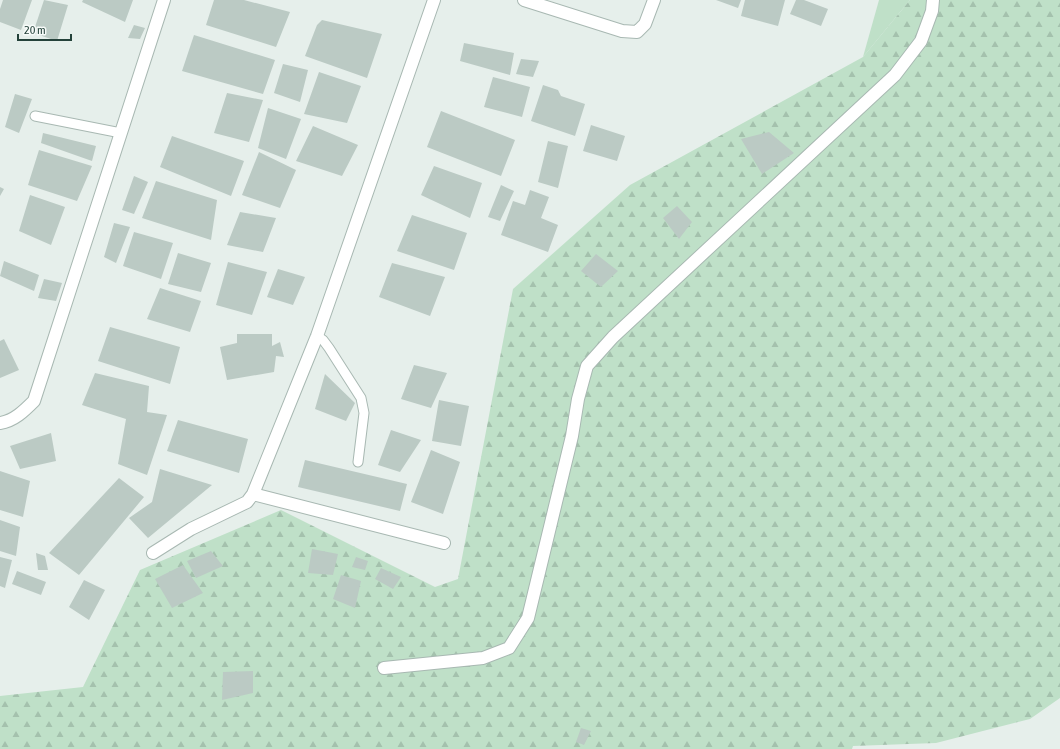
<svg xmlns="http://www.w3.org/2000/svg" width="1060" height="749" viewBox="0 0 1060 749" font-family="'Asap Condensed',sans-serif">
  <defs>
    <pattern id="forest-firs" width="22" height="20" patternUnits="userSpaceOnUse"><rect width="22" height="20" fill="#bfe0c8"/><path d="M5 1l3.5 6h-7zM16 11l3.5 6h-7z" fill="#a4c1ad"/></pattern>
  </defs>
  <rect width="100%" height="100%" fill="#e6efeb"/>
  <path fill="#bfe0c8" d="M 879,0 L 910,0 L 863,57 Z"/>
  <path fill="url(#forest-firs)" d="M 910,0 L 1060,0 L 1060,698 L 1030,719 L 936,743 L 853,746 L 852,749 L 0,749 L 0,696 L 83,687 L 140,570 L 281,510 L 435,587 L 458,579 L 513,289 L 630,185 L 863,57 Z"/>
  <path fill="#bbcac4" d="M 3,0 L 32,0 L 21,30 L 0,22 L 0,9 Z
    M 44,0 L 68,5 L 57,41 L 33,33 Z
    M 83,0 L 133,0 L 125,22 L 82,2 Z
    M 214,0 L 244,0 L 290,12 L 276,47 L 206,25 Z
    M 716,0 L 741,0 L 738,8 Z
    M 745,0 L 785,0 L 778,26 L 741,16 Z
    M 796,0 L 804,0 L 828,9 L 821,26 L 790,14 Z
    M 322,20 L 382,34 L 367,78 L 305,56 L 317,25 Z
    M 134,25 L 145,28 L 140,39 L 128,38 Z
    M 194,35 L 275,60 L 263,94 L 182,71 Z
    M 464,43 L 514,53 L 510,75 L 460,61 Z
    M 521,59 L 539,61 L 533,77 L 516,74 Z
    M 283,64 L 308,70 L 300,102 L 274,93 Z
    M 319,72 L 361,86 L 347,123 L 304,114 Z
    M 493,77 L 530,87 L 522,117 L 484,107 Z
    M 543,85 L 558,90 L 561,96 L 585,104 L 575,136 L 531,121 Z
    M 227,93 L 263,100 L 249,142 L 214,133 Z
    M 15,94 L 32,99 L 19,133 L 5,127 Z
    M 268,108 L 301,119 L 286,159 L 258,148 Z
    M 441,111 L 515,140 L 501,176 L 427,147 Z
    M 591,125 L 625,136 L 617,161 L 583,151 Z
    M 313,126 L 358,145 L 342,176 L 296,161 Z
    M 769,132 L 794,153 L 762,174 L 741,139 Z
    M 43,133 L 96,146 L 92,161 L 41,143 Z
    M 172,136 L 244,161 L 231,196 L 160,167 Z
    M 548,141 L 568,146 L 558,188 L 538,182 Z
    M 39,150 L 92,166 L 77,201 L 28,185 Z
    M 259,152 L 296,170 L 280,208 L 242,195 Z
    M 434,166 L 482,183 L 470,218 L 421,195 Z
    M 134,176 L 148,182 L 134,214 L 122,210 Z
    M 156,181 L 217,200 L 211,240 L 142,218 Z
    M 501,185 L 514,191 L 500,221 L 488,217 Z
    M 0,187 L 4,189 L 0,196 Z
    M 530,190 L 549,197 L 541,218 L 558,225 L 548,252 L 501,235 L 513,201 L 525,205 Z
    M 30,195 L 65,207 L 51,245 L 19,231 Z
    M 677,206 L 692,222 L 679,239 L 663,218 Z
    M 240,212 L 276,218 L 263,252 L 227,245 Z
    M 412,215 L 467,233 L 454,270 L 397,251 Z
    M 114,223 L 130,227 L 116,263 L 104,257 Z
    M 134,232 L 173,243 L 161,279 L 123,266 Z
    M 178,253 L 211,263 L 201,292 L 168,284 Z
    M 596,254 L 618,271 L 601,287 L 581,271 Z
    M 4,261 L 39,275 L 34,291 L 0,276 Z
    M 228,262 L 267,272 L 252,315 L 216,305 Z
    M 392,263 L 445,277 L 430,316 L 379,297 Z
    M 278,269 L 305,277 L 293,305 L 267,297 Z
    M 44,279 L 62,283 L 56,301 L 38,298 Z
    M 160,288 L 201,301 L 190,332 L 147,319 Z
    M 110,327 L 180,347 L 170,384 L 98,361 Z
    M 237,334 L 272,334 L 272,346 L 280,342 L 284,357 L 276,356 L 274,372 L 227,380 L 220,347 L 237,343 Z
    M 4,339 L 19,370 L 0,378 L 0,341 Z
    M 414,365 L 447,373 L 431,408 L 401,399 Z
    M 95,373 L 149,386 L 147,412 L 167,415 L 147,475 L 118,464 L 126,419 L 82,405 Z
    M 325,374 L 355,403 L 346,421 L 315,409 Z
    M 439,400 L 469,406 L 461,446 L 432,441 Z
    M 178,420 L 248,439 L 239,473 L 167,451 Z
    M 391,430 L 421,440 L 400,472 L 378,465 Z
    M 51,433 L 56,461 L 20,469 L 10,446 Z
    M 431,450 L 460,462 L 443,514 L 411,502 Z
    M 305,460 L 407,484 L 400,511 L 298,487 Z
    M 160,469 L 212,485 L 148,538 L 129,518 L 152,502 Z
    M 0,471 L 30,481 L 23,517 L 0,510 Z
    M 119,478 L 144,497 L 79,575 L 49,553 Z
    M 0,520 L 20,527 L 16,556 L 0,551 Z
    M 312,549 L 338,554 L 333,575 L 308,573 Z
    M 211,551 L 223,566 L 196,578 L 187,561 Z
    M 36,553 L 45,556 L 48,570 L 38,570 Z
    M 0,557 L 12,560 L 5,588 L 0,586 Z
    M 356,557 L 368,561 L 365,570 L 352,567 Z
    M 183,565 L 203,593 L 172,608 L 155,579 Z
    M 381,568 L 401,577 L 393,589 L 375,579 Z
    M 17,571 L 46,582 L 41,595 L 12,584 Z
    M 341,575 L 361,581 L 355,608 L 333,599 Z
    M 84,580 L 105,590 L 89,620 L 69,607 Z
    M 253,671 L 253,693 L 222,700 L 223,672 Z
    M 581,728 L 591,731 L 584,745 L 576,742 Z"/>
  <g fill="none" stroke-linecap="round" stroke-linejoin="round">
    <defs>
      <path id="service" d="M 35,116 L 121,133
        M 317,336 L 323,340 L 329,348 L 361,398 L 364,413 L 358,462"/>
      <path id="minor" d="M 524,0 L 622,31 L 637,32 L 645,24 L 654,0
        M 0,423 C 14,421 24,411 34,401 L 164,0
        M 253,494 L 444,543
        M 153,553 L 191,529 L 247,502 L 253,494 L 317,336 L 434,0
        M 384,668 L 483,658 L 509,648 L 528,618 L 572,436 L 578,399 L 587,366 L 613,337 L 895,75 L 921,41 L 932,11 L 933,0"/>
    </defs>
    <use href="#service" stroke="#a8b8b2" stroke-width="11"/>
    <use href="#minor" stroke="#a8b8b2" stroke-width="14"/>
    <use href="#service" stroke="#fff" stroke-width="9"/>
    <use href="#minor" stroke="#fff" stroke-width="12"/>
  </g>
  <path d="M18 34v6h53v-6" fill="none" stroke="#24423a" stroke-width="2"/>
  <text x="24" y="34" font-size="12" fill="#24423a" stroke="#f7fbf9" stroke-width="3" paint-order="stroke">20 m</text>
</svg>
